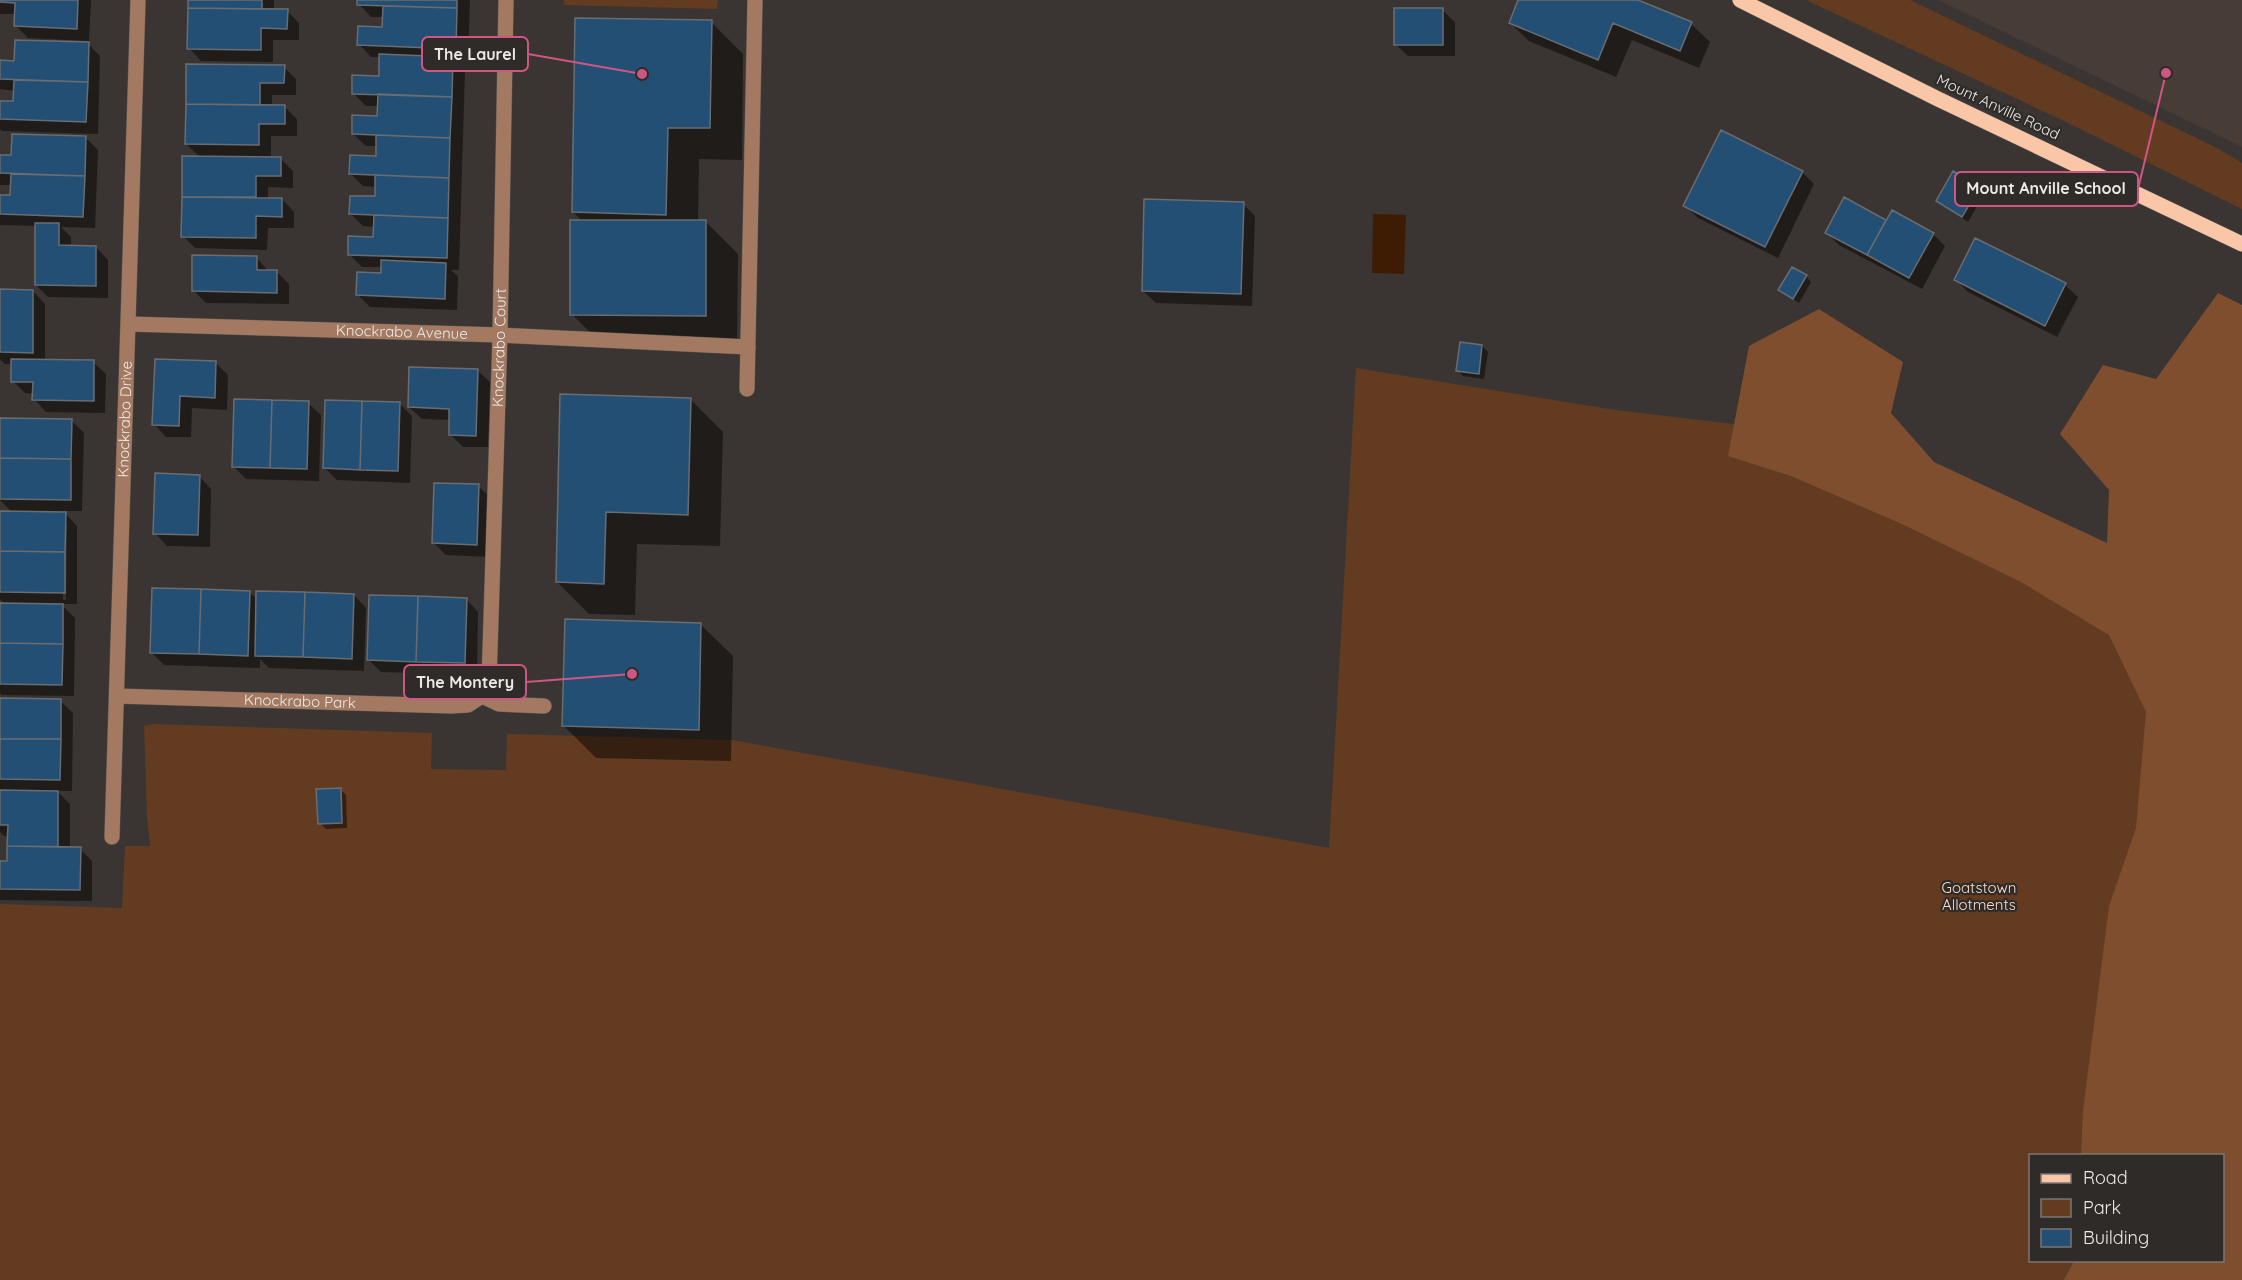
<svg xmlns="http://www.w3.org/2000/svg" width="2242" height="1280" viewBox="0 0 2242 1280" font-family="Quicksand,sans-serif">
  <rect width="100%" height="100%" fill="#3a3532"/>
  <path fill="#473c36" d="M 1938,0 L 2242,0 L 2242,147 Z"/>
  <path fill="#633b20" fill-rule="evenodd" d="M 564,0 L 718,0 L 717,9 L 564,5 Z
    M 1806,0 L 1910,0 L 2219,149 L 2242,163 L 2242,209 L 2060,119 Z
    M 1356,368 L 1616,410 L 1750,426 L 2161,611 L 2242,1280 L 0,1280 L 0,904 L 122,908 L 125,846 L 150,846 L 147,816 L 144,726 L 153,724 L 432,733 L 431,769 L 506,770 L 507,734 L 732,740 L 1329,848 ZM 2030,1156 L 2222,1156 L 2222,1260 L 2030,1260 Z"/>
  <path fill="#7f4e2f" d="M 2218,293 L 2242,305 L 2242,1280 L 2064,1280 L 2074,1261 L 2222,1260 L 2222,1156 L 2081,1155 L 2083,1111 L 2109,906 L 2136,828 L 2146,712 L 2109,635 L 2021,582 L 1904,525 L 1791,476 L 1728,456 L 1749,346 L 1819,309 L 1903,362 L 1891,413 L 1934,462 L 2107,543 L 2109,490 L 2060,434 L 2103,365 L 2156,379 Z"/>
  <path fill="#3e1c04" d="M 1373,214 L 1406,215 L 1404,274 L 1372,273 Z"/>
  <path fill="#0007" fill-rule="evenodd" d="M 0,0 L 91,0 L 89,41 L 28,38 L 16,26 L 16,14 L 0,14 Z
    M 189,0 L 274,0 L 274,11 L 287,11 L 299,23 L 299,40 L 273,40 L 273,62 L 201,61 L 189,48 Z
    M 359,0 L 470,0 L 468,60 L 454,60 L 465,71 L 459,270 L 451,270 L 458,276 L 457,310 L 370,307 L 358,295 L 383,274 L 383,267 L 362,267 L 349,254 L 374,239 L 375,227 L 363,226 L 351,214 L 376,198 L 376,187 L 363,186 L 351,174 L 377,158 L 377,146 L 366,146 L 353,134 L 378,118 L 379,106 L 366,106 L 353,93 L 380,77 L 381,57 L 371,57 L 359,44 L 384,29 L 384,17 L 371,17 L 359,4 Z
    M 1520,0 L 1634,0 L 1691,24 L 1710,42 L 1699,68 L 1632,40 L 1616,77 L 1529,41 L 1510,23 Z
    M 1442,10 L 1455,22 L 1455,56 L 1408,56 L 1395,44 Z
    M 711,22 L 743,54 L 742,160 L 699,159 L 698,222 L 706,222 L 738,254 L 737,347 L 604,347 L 572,314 L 583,222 L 573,212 Z
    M 88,44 L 100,56 L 98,134 L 2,131 L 0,129 L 0,103 L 14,103 L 15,91 L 0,89 L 0,62 L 16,62 Z
    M 187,65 L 284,67 L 296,79 L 296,95 L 272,95 L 272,107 L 285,107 L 297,119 L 297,136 L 271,136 L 271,159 L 281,159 L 293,171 L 293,188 L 268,187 L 268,199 L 282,199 L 294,212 L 294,228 L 268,228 L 267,250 L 195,248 L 183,236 L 184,158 L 201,158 L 186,144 Z
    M 85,137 L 98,150 L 95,228 L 61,227 L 71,237 L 71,247 L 96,247 L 108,260 L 108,298 L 48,297 L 36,285 L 37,226 L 0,225 L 0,196 L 11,197 L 12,185 L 0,185 L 0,156 L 13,157 Z
    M 1802,172 L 1814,184 L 1778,258 L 1698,218 L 1685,206 Z
    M 1979,188 L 1984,194 L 1968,222 L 1938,201 Z
    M 1845,199 L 1887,222 L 1933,234 L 1945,246 L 1922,289 L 1839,245 L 1827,233 Z
    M 1243,204 L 1255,216 L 1252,306 L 1156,303 L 1143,291 Z
    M 1976,240 L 2065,285 L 2078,297 L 2057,337 L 1968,292 L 1956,280 Z
    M 256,257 L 269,272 L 277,272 L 289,284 L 289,304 L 206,303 L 194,291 Z
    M 1806,276 L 1811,282 L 1799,303 L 1780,290 Z
    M 0,291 L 33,291 L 45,304 L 45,361 L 93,362 L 106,374 L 105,413 L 46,412 L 34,399 L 34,394 L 25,393 L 13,381 L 13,364 L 5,364 L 0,359 Z
    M 1482,346 L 1488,352 L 1484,379 L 1463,376 L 1457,370 Z
    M 156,360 L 215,362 L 228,375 L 227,410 L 192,408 L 191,437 L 166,437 L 154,424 Z
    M 477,370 L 490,382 L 488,447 L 463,447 L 450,434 L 451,420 L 422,419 L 409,407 Z
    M 562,396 L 690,399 L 723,432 L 720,546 L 637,544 L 635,615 L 589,614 L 557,582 Z
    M 308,403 L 321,415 L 319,481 L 246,479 L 234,467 Z
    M 400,404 L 412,416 L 410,483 L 337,480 L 325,468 Z
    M 0,419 L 71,420 L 84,433 L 82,511 L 63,511 L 77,526 L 77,604 L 61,604 L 75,618 L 74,696 L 2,695 L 0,693 L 0,605 L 6,605 L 0,599 L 0,512 L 13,513 L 0,500 ZM 64,524 L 67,524 L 66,600 L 63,600 Z
    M 199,476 L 211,489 L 210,547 L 167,546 L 155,533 Z
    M 478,486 L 491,498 L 489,557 L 446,555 L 434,543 Z
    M 249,592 L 258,600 L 354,595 L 366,608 L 364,671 L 269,668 L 260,659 L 260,668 L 164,665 L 152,653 Z
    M 466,599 L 478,612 L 477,675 L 381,672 L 369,660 Z
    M 700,624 L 733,656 L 731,761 L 596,758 L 564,726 Z
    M 0,700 L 60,701 L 73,713 L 72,791 L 57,791 L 70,804 L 70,849 L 80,849 L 92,861 L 92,901 L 0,900 L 0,863 L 9,863 L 9,836 L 4,836 L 0,832 Z
    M 340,789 L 346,795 L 347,828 L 326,829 L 320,823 Z"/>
  <path fill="#234f74" stroke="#696d71" stroke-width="1.5" d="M 0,0 L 78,0 L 77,29 L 14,26 L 15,3 L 0,2 Z
    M 188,0 L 262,0 L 262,9 L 188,8 Z
    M 357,0 L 457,0 L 457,8 L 357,5 Z
    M 1518,0 L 1638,0 L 1692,22 L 1680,51 L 1613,23 L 1598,60 L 1509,23 Z
    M 383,6 L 457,8 L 456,49 L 357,45 L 358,26 L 382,27 Z
    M 188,8 L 288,9 L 287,29 L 261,28 L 261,50 L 187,49 Z
    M 1394,8 L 1443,8 L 1443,45 L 1394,45 Z
    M 575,18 L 712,20 L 710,128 L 668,128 L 666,215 L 572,212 Z
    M 15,40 L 89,42 L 88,82 L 0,79 L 0,60 L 14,61 Z
    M 379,54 L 453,57 L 452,97 L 352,94 L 352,75 L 379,76 Z
    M 186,64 L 285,65 L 284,83 L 260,83 L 260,105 L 186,104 Z
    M 14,80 L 88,82 L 86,122 L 0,119 L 0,101 L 13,101 Z
    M 378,94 L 452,97 L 450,138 L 352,134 L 352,115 L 377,116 Z
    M 186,104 L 285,105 L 285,124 L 259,124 L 259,145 L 185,144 Z
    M 1721,130 L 1803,171 L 1765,247 L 1683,206 Z
    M 12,134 L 86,136 L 85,176 L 0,173 L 0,155 L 11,155 Z
    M 376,135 L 450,138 L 449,178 L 349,174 L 350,155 L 376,156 Z
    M 182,156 L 281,157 L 281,176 L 256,176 L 256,197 L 182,197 Z
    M 1953,171 L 1980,187 L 1962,217 L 1936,201 Z
    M 11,174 L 85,176 L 83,217 L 0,214 L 0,195 L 10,195 Z
    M 375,175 L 449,178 L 448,218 L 349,214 L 350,196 L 375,196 Z
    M 182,197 L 282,198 L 282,217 L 256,216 L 256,238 L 181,237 Z
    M 1844,197 L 1886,220 L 1867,255 L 1825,233 Z
    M 1144,199 L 1244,202 L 1241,294 L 1142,291 Z
    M 1892,210 L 1934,233 L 1909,278 L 1867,255 Z
    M 374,215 L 448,218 L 447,258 L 348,255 L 348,236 L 373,237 Z
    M 570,220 L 706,220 L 706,316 L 570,315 Z
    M 35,223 L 59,223 L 59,245 L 96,246 L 96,286 L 35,285 Z
    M 1975,238 L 2066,283 L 2045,326 L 1954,280 Z
    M 192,255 L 257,256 L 257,270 L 277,270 L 277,293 L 192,291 Z
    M 381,260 L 446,263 L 445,299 L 356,295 L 357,272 L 381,273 Z
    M 1792,267 L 1807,275 L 1793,299 L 1778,290 Z
    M 0,289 L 33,290 L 33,353 L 0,352 Z
    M 1460,342 L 1482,345 L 1479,374 L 1456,371 Z
    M 11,359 L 94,360 L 94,401 L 32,400 L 33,382 L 11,382 Z
    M 155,359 L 216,361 L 215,398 L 180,396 L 179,426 L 152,425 Z
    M 409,367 L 478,369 L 476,436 L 449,435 L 449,409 L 408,407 Z
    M 560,394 L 691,398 L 688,515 L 606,512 L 604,584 L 556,582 Z
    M 234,399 L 272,400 L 270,468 L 232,467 Z
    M 272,400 L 309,401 L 307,469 L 270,468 Z
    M 325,400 L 362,401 L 360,470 L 323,468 Z
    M 362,401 L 400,402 L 398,471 L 360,470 Z
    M 0,418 L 72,419 L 71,459 L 0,458 Z
    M 0,458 L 71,459 L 71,500 L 0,499 Z
    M 155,473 L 200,475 L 198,535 L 153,534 Z
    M 434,483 L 479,484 L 477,545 L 432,543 Z
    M 0,511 L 66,512 L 65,552 L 0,551 Z
    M 0,551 L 65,552 L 65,593 L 0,592 Z
    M 152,588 L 201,589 L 199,654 L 150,653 Z
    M 201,589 L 250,591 L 248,656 L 199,654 Z
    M 256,591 L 305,592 L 303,657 L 255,656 Z
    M 305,592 L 354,594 L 352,659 L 303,657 Z
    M 369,595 L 418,596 L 416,662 L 367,660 Z
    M 418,596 L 467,598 L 465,663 L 416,662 Z
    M 0,603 L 63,604 L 63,644 L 0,643 Z
    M 565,619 L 701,623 L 699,730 L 562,726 Z
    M 0,643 L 63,644 L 62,685 L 0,684 Z
    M 0,698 L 61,699 L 61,739 L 0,739 Z
    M 0,739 L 61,739 L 60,780 L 0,779 Z
    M 341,788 L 342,823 L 318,824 L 316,789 Z
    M 0,790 L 58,791 L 58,847 L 7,846 L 8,825 L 0,825 Z
    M 7,846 L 81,847 L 80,890 L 0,889 L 0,861 L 7,861 Z"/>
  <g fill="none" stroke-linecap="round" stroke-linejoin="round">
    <defs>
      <g id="minor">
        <path id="s1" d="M 129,324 L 500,335 L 748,347"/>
        <path d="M 747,389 L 755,0"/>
        <path id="s2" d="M 117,696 L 451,706 L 468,705 L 482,696"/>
        <path id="s3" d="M 482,696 L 489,682 L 500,335 L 506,0"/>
        <path d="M 482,696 L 499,704 L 544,706"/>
        <path id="s4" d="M 112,837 L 138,0"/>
      </g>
      <path id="major" d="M 1740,0 L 1938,99 L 2242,244"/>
    </defs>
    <use href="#minor" stroke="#56524f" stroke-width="16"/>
    <use href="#major" stroke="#56524f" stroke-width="16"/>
    <use href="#minor" stroke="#a37a61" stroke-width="15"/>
    <use href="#major" stroke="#f9c6a7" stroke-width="15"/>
  </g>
  <g text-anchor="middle" stroke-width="4.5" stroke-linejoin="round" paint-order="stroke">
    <g font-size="15" fill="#ebe8e6" stroke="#2f2b28">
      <text transform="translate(1998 107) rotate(25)" y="5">Mount Anville Road</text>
      <text dy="5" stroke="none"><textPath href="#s1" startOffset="273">Knockrabo Avenue</textPath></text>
      <text dy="5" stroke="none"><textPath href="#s3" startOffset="350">Knockrabo Court</textPath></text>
      <text dy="5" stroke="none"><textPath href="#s4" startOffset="418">Knockrabo Drive</textPath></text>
      <text dy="5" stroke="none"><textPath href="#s2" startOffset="183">Knockrabo Park</textPath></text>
    </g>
    <g font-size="15" fill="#fadac7" stroke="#2f2b28">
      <text x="1979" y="893">Goatstown<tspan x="1979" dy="17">Allotments</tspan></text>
    </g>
  </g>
  <path fill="none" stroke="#ce5685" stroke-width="2" d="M642 74L528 54M2166 73L2138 189M632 674L526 682"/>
  <g fill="#ce5685" stroke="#2f2b28" stroke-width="2">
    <circle cx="642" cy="74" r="6"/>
    <circle cx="2166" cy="73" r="6"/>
    <circle cx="632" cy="674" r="6"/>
  </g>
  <g fill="#2f2b28" stroke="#ce5685" stroke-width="2">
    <rect x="422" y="37" width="106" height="34" rx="6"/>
    <rect x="1955" y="172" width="183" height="34" rx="6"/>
    <rect x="404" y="665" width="122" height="34" rx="6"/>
  </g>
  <g font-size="16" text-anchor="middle" font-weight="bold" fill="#ebe8e6">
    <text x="475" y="60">The Laurel</text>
    <text x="2046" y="194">Mount Anville School</text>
    <text x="465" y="688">The Montery</text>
  </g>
  <rect x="2029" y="1154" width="195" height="108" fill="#2f2b28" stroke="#7a7774" stroke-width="1.5"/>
  <rect x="2041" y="1174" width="30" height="9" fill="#f9c6a7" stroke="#7a7774" stroke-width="1.5"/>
  <text x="2083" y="1184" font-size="18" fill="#ebe8e6">Road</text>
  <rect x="2041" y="1199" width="30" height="18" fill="#633b20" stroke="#7a7774" stroke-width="1.5"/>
  <text x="2083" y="1214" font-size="18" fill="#ebe8e6">Park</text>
  <rect x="2041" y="1229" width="30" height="18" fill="#234f74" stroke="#7a7774" stroke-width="1.5"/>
  <text x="2083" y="1244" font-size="18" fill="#ebe8e6">Building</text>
</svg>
